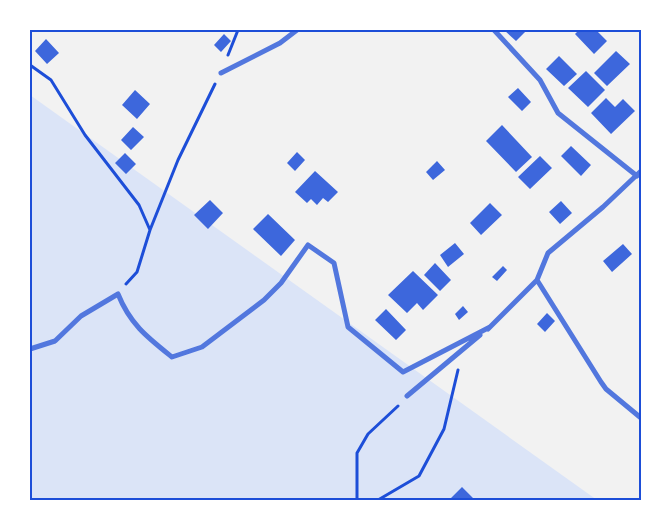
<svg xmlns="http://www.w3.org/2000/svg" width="671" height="530" viewBox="0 0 671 530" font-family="Commissioner,sans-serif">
  <rect width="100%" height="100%" fill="#f2f2f2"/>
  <path fill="#dbe4f7" d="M 30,95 L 597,500 L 30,500 Z"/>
  <path fill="#3d67dc" d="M 504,30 L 527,30 L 516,41 Z
    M 579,30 L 596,30 L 607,41 L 594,54 L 575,34 Z
    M 224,34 L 231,41 L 221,52 L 214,45 Z
    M 46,39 L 59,53 L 47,64 L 35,51 Z
    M 616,51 L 630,64 L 607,86 L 594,73 Z
    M 559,56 L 577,74 L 564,86 L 546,69 Z
    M 586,71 L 605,90 L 588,107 L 568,88 Z
    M 518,88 L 531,102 L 522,111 L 508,97 Z
    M 135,90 L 150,104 L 137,119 L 122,105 Z
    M 606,98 L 615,107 L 623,99 L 635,111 L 611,134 L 591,113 Z
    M 502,125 L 532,157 L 516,172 L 486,141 Z
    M 133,127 L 144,137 L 131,150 L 121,140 Z
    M 571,146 L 591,165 L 581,176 L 561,156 Z
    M 297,152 L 305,160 L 295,171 L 287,163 Z
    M 125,153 L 136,164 L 126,174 L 115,163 Z
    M 540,156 L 552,168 L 530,189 L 518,177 Z
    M 437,161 L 445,170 L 433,180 L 426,172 Z
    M 315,171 L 338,192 L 328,202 L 323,198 L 317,205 L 311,199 L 307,203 L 295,192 Z
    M 210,200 L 223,213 L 208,229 L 194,215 Z
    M 561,201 L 572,213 L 560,224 L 549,212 Z
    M 490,203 L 502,215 L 481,235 L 470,223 Z
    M 268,214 L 295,240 L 281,256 L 253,229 Z
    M 455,243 L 464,254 L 448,267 L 440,255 Z
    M 623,244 L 632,254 L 612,272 L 603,261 Z
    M 435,263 L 451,280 L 440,291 L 424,275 Z
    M 503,266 L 507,270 L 497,281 L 492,277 Z
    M 413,271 L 438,295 L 423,310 L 417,303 L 407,313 L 388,295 Z
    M 463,306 L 468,312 L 459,320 L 455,314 Z
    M 386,309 L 406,330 L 396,340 L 375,320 Z
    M 547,313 L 555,321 L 545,332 L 537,324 Z
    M 462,487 L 475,500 L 449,500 Z"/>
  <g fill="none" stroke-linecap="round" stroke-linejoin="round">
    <path stroke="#1d4ed8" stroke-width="3" d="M 228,55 L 238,30
      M 30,65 L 51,80 L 85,135 L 139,205 L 150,230 L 137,272 L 126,284
      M 150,230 L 178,160 L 215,84
      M 357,500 L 357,453 L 368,434 L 398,406
      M 378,500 L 419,476 L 444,429 L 458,370"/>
    <path stroke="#5277de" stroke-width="5" d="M 494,30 L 540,80 L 558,113 L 637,176
      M 221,73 L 280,43 L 297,30
      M 537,280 L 601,382 L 606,389 L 641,418
      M 488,329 L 537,280 L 548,253 L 603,207 L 641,171
      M 30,349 L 55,341 L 81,316 L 118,294 C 130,324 147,337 172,357 L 202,347 L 264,300 L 281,283 L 308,245 L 334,263 L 348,327 L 403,372 L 490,327
      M 407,396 L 480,335"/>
  </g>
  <rect width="671" height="530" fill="none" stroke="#ffffff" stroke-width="62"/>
  <rect x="31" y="31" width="609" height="468" fill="none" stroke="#1d4ed8" stroke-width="2"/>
</svg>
